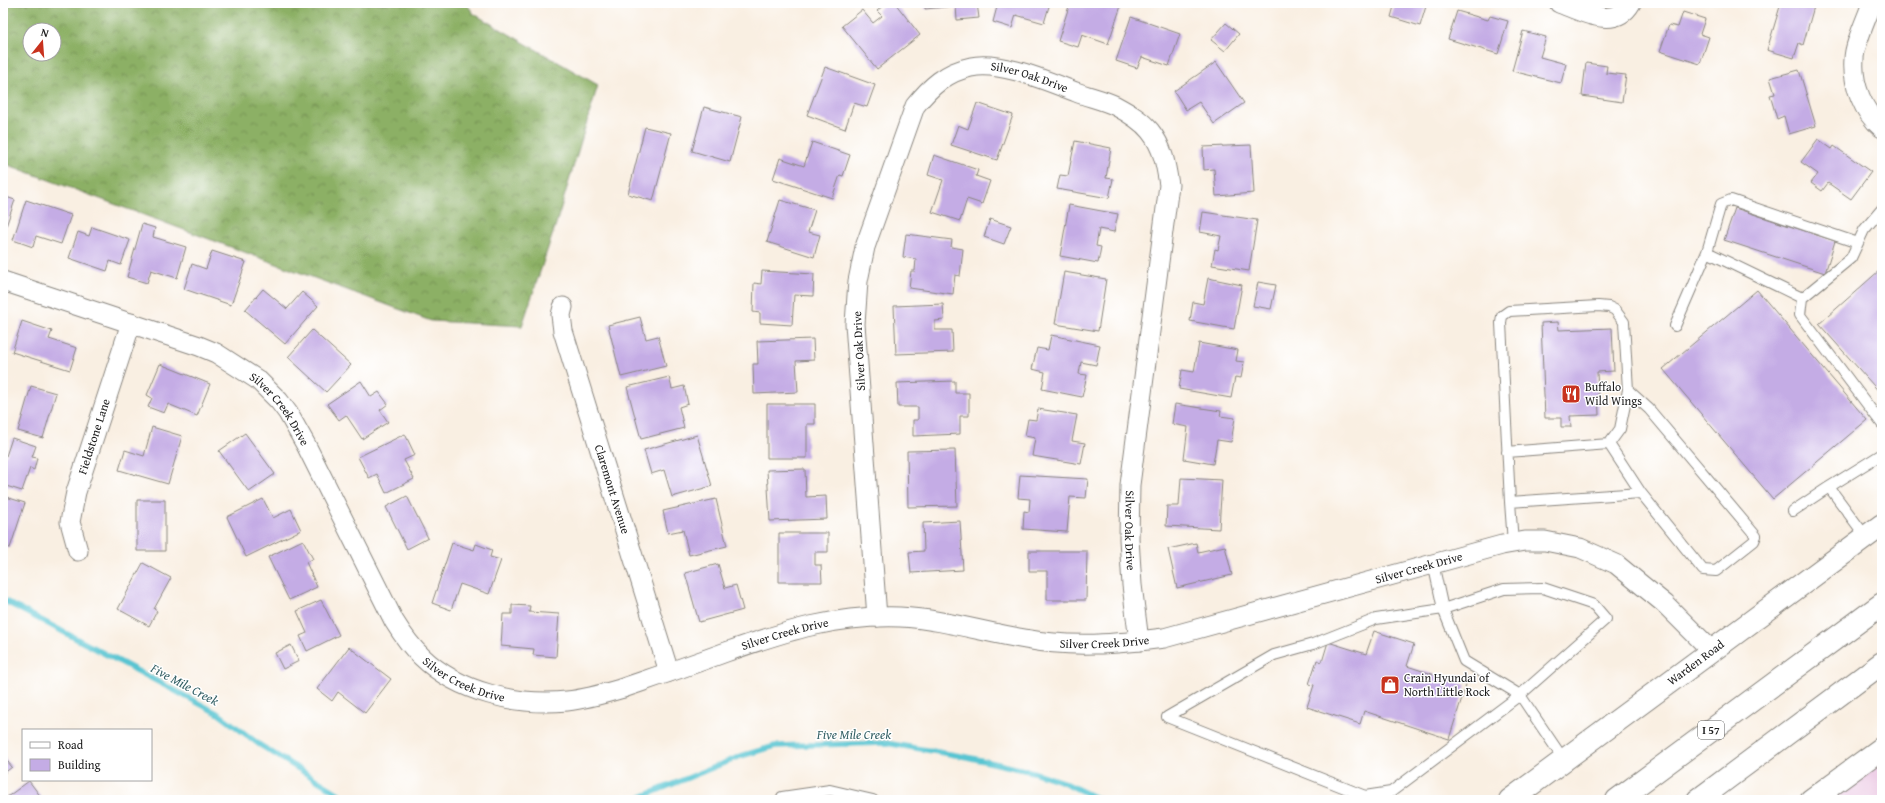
<svg xmlns="http://www.w3.org/2000/svg" width="1885" height="803" viewBox="0 0 1885 803" font-family="'Gentium Book Plus',serif">
  <defs>
    <pattern id="forest-crowns" width="20" height="18" patternUnits="userSpaceOnUse"><rect width="20" height="18" fill="#8cb065"/><path d="M2 6a3 3 0 1 1 6 0M12 15a3 3 0 1 1 6 0" fill="none" stroke="#728e52"/></pattern>
  </defs>
  <rect width="100%" height="100%" fill="#fff"/>
  <filter id="ink" filterUnits="userSpaceOnUse"><feTurbulence type="fractalNoise" baseFrequency=".025" numOctaves="2"/><feDisplacementMap in="SourceGraphic" scale="8" xChannelSelector="R" yChannelSelector="G"/><feConvolveMatrix kernelMatrix="1 2 1 2 8 2 1 2 1" color-interpolation-filters="sRGB"/></filter>
  <filter id="wash" filterUnits="userSpaceOnUse"><feTurbulence type="fractalNoise" baseFrequency=".012" numOctaves="4" result="noise"/><feDisplacementMap in="SourceGraphic" scale="16" xChannelSelector="R" yChannelSelector="G"/><feGaussianBlur stdDeviation="0.9" result="paint"/><feColorMatrix in="noise" values="0 0 0 0 0 0 0 0 0 0 0 0 0 0 0 0 0 1.4 0 .05"/><feComposite in="paint" operator="in"/></filter>
  <g filter="url(#wash)">
    <rect width="100%" height="100%" fill="#f9efe2"/>
    <path fill="#eed0e7" d="M 1882,748 L 1882,800 L 1835,800 L 1827,788 Z"/>
    <path fill="url(#forest-crowns)" stroke="#546640" fill-rule="evenodd" d="M 3,3 L 466,3 L 474,14 L 598,85 L 556,224 L 522,326 L 431,321 L 3,163 ZM 30,30 L 54,30 L 54,54 L 30,54 Z"/>
    <g fill="none" stroke-linecap="round" stroke-linejoin="round">
      <path stroke="#59c5d2" stroke-width="5.5" d="M 3,600 L 219,714 L 260,745 L 349,800
        M 634,800 L 741,756 L 775,746 L 886,743 L 967,757 L 1033,772 L 1063,782 L 1100,800"/>
    </g>
    <g id="blocks">
      <path fill="#c4ace5" d="M 886,3 L 895,3 L 920,35 L 877,69 L 842,26 L 862,10 L 873,23 L 882,16 L 877,11 Z
        M 925,3 L 977,3 L 979,18 L 957,20 L 956,6 L 925,9 Z
        M 998,3 L 1050,3 L 1044,23 L 1016,15 L 1012,28 L 993,22 Z
        M 1070,3 L 1112,3 L 1121,6 L 1108,44 L 1082,35 L 1078,47 L 1058,41 Z
        M 1395,3 L 1427,3 L 1420,26 L 1391,17 Z
        M 1781,3 L 1815,3 L 1803,45 L 1799,43 L 1794,58 L 1767,50 Z
        M 1457,11 L 1488,20 L 1490,16 L 1508,21 L 1498,54 L 1448,39 Z
        M 1683,12 L 1705,19 L 1700,34 L 1709,37 L 1700,64 L 1660,51 L 1669,25 L 1678,27 Z
        M 1131,17 L 1180,34 L 1169,66 L 1142,57 L 1137,68 L 1116,61 Z
        M 1226,23 L 1239,34 L 1225,51 L 1211,40 Z
        M 1523,31 L 1546,37 L 1540,57 L 1566,64 L 1561,83 L 1512,71 Z
        M 1216,62 L 1244,103 L 1214,124 L 1199,102 L 1186,110 L 1174,91 Z
        M 1586,63 L 1607,66 L 1606,73 L 1626,75 L 1622,102 L 1582,96 Z
        M 825,67 L 875,85 L 867,107 L 854,103 L 845,129 L 807,115 Z
        M 1799,70 L 1816,126 L 1789,134 L 1784,116 L 1777,119 L 1770,95 L 1775,94 L 1770,78 Z
        M 977,103 L 1013,115 L 997,160 L 951,145 L 958,125 L 968,129 Z
        M 704,107 L 742,117 L 730,162 L 692,151 Z
        M 645,127 L 671,133 L 653,201 L 628,194 Z
        M 1818,139 L 1832,149 L 1834,146 L 1871,172 L 1851,199 L 1828,183 L 1822,191 L 1811,183 L 1818,174 L 1801,162 Z
        M 1075,141 L 1111,148 L 1106,178 L 1113,179 L 1109,198 L 1057,189 L 1060,175 L 1068,176 Z
        M 812,142 L 850,155 L 843,176 L 840,175 L 832,198 L 773,179 L 780,158 L 804,166 Z
        M 1251,145 L 1254,193 L 1216,196 L 1214,169 L 1204,170 L 1203,147 Z
        M 934,155 L 978,170 L 976,176 L 990,181 L 982,204 L 967,199 L 960,221 L 932,212 L 943,180 L 928,175 Z
        M 3,196 L 15,200 L 3,235 Z
        M 26,200 L 71,215 L 61,244 L 36,236 L 33,247 L 13,240 Z
        M 780,200 L 815,210 L 808,232 L 820,235 L 814,257 L 767,242 Z
        M 1069,205 L 1118,214 L 1114,232 L 1099,229 L 1096,246 L 1101,247 L 1098,263 L 1060,256 Z
        M 1735,208 L 1835,241 L 1825,273 L 1724,240 Z
        M 1203,212 L 1257,220 L 1249,271 L 1212,265 L 1215,249 L 1218,250 L 1221,236 L 1200,232 Z
        M 990,219 L 1011,226 L 1004,244 L 984,237 Z
        M 142,224 L 155,228 L 153,237 L 186,247 L 177,278 L 151,270 L 147,283 L 127,277 Z
        M 92,227 L 130,240 L 121,265 L 110,261 L 107,271 L 69,258 L 78,232 L 89,236 Z
        M 906,234 L 952,240 L 951,247 L 963,249 L 960,276 L 955,275 L 953,294 L 909,288 L 911,271 L 915,271 L 916,259 L 903,257 Z
        M 212,251 L 246,262 L 231,305 L 184,289 L 192,264 L 206,269 Z
        M 1881,269 L 1882,270 L 1882,395 L 1819,324 Z
        M 762,271 L 814,274 L 813,296 L 794,295 L 792,325 L 760,323 L 760,313 L 753,312 L 754,283 L 761,284 Z
        M 1064,272 L 1106,279 L 1098,331 L 1055,324 Z
        M 1208,278 L 1242,285 L 1234,329 L 1190,321 L 1193,302 L 1203,304 Z
        M 1258,282 L 1276,285 L 1271,309 L 1253,306 Z
        M 263,289 L 287,309 L 302,292 L 318,306 L 285,344 L 245,310 Z
        M 1757,290 L 1867,420 L 1773,499 L 1663,369 Z
        M 943,304 L 944,320 L 935,321 L 935,330 L 952,330 L 953,352 L 896,354 L 894,306 Z
        M 640,317 L 646,339 L 658,336 L 666,366 L 621,377 L 608,325 Z
        M 22,321 L 52,331 L 49,339 L 77,348 L 70,370 L 12,352 Z
        M 1558,322 L 1559,330 L 1612,328 L 1614,371 L 1597,372 L 1599,415 L 1570,416 L 1571,427 L 1561,427 L 1561,418 L 1545,418 L 1541,323 Z
        M 312,330 L 351,365 L 326,392 L 288,357 Z
        M 1051,335 L 1100,345 L 1096,365 L 1081,362 L 1079,374 L 1087,375 L 1082,397 L 1042,389 L 1045,372 L 1032,369 L 1037,348 L 1048,350 Z
        M 813,339 L 814,360 L 796,361 L 798,392 L 754,394 L 753,364 L 758,364 L 757,341 Z
        M 1199,343 L 1238,350 L 1236,361 L 1244,362 L 1241,378 L 1235,377 L 1231,398 L 1179,389 L 1182,370 L 1194,372 Z
        M 160,364 L 210,384 L 197,416 L 168,404 L 164,413 L 148,407 L 152,398 L 147,395 Z
        M 669,377 L 672,389 L 684,386 L 688,404 L 679,407 L 684,428 L 641,439 L 627,387 Z
        M 361,381 L 371,397 L 379,392 L 388,404 L 380,410 L 388,422 L 362,439 L 346,415 L 339,420 L 327,404 Z
        M 955,381 L 955,393 L 969,393 L 969,416 L 960,416 L 960,434 L 913,436 L 913,420 L 918,420 L 918,407 L 898,407 L 897,383 Z
        M 31,386 L 56,393 L 43,438 L 18,431 Z
        M 767,404 L 815,404 L 815,424 L 807,424 L 807,458 L 767,458 Z
        M 1175,404 L 1221,411 L 1220,416 L 1235,418 L 1231,442 L 1217,440 L 1213,464 L 1184,459 L 1188,427 L 1172,424 Z
        M 1038,409 L 1077,415 L 1072,441 L 1085,443 L 1081,464 L 1032,456 L 1035,438 L 1025,436 L 1028,419 L 1036,420 Z
        M 152,427 L 182,436 L 168,484 L 119,470 L 125,450 L 144,456 Z
        M 245,433 L 275,474 L 249,492 L 219,451 Z
        M 405,434 L 415,455 L 404,460 L 414,479 L 386,493 L 377,474 L 369,478 L 358,457 Z
        M 697,435 L 712,486 L 672,497 L 664,470 L 651,474 L 644,450 Z
        M 12,438 L 36,446 L 32,457 L 37,458 L 34,470 L 30,468 L 22,491 L 3,485 L 3,455 L 6,456 Z
        M 955,450 L 957,506 L 908,507 L 907,451 Z
        M 805,469 L 806,497 L 826,496 L 827,519 L 770,521 L 767,470 Z
        M 1020,475 L 1088,479 L 1086,498 L 1070,497 L 1067,532 L 1023,529 L 1024,511 L 1029,512 L 1030,499 L 1018,498 Z
        M 1181,478 L 1222,480 L 1219,529 L 1166,526 L 1167,506 L 1179,506 Z
        M 3,496 L 25,503 L 10,548 L 3,546 Z
        M 407,496 L 428,538 L 407,549 L 386,507 Z
        M 263,499 L 273,518 L 291,509 L 301,530 L 246,557 L 227,517 Z
        M 716,499 L 727,546 L 689,555 L 683,530 L 668,533 L 663,511 Z
        M 137,500 L 165,500 L 165,551 L 137,551 Z
        M 960,521 L 963,570 L 911,573 L 909,552 L 924,551 L 923,523 Z
        M 779,533 L 828,533 L 828,552 L 815,552 L 815,565 L 821,565 L 822,582 L 779,582 Z
        M 303,540 L 313,559 L 306,562 L 317,587 L 289,600 L 268,557 Z
        M 452,543 L 474,550 L 476,544 L 492,550 L 490,557 L 501,560 L 489,594 L 460,584 L 451,610 L 432,603 Z
        M 1196,543 L 1198,552 L 1225,546 L 1232,575 L 1177,588 L 1168,549 Z
        M 1029,551 L 1087,551 L 1086,600 L 1047,600 L 1047,571 L 1029,571 Z
        M 143,563 L 171,578 L 154,609 L 157,611 L 149,626 L 118,609 Z
        M 718,564 L 725,588 L 736,585 L 743,610 L 699,622 L 685,573 Z
        M 321,600 L 339,635 L 307,651 L 300,636 L 307,633 L 297,611 Z
        M 512,605 L 530,606 L 529,612 L 559,614 L 556,657 L 533,655 L 534,649 L 501,646 L 503,614 L 512,614 Z
        M 1374,631 L 1414,644 L 1407,666 L 1466,685 L 1449,739 L 1364,711 L 1360,724 L 1307,707 L 1314,685 L 1309,684 L 1317,660 L 1322,662 L 1328,642 L 1366,654 Z
        M 291,645 L 299,661 L 283,669 L 275,653 Z
        M 349,647 L 391,679 L 365,713 L 338,692 L 332,701 L 317,689 Z
        M 3,756 L 12,767 L 3,774 Z
        M 29,781 L 41,797 L 37,800 L 3,800 Z"/>
    </g>
  </g>
  <g filter="url(#ink)">
    <use href="#blocks" fill-opacity="0" stroke="#8a867f" stroke-width="1"/>
    <g fill="none" stroke-linecap="round" stroke-linejoin="round">
      <defs>
        <path id="lane" d="M 1882,209 L 1864,230 L 1851,258 L 1802,298 L 1800,315 L 1882,424
          M 1707,252 L 1802,298
          M 1675,326 L 1707,252 L 1721,204 L 1731,200 L 1858,243
          M 1609,444 L 1641,493
          M 1507,452 L 1609,444 L 1620,429 L 1628,390
          M 1510,502 L 1501,323 L 1502,316 L 1509,311 L 1598,306 L 1609,307 L 1615,310 L 1624,322 L 1628,390 L 1649,409 L 1756,536 L 1754,541 L 1716,571 L 1703,570 L 1641,493 L 1510,502 L 1513,543
          M 1793,511 L 1829,487
          M 1866,537 L 1829,487 L 1882,454
          M 1433,563 L 1443,609 L 1376,619 L 1313,644 L 1274,655 L 1167,717 L 1365,796 L 1391,792 L 1520,695 L 1564,760
          M 1543,588 L 1594,605 L 1606,619 L 1520,695 L 1464,661 L 1443,609 L 1504,589 Z
          M 1827,788 L 1835,800
          M 781,800 L 782,797 L 830,790 L 873,800"/>
        <g id="street">
          <path d="M 1559,3 C 1581,11 1615,31 1631,3"/>
          <path d="M 1872,3 C 1867,18 1854,45 1854,59 C 1852,84 1863,112 1882,128"/>
          <path id="s1" d="M 3,281 L 199,346 L 216,353 L 258,380 L 279,401 L 288,413 L 306,445 L 394,621 C 402,634 410,646 422,657 C 458,692 517,706 567,701 C 585,699 603,694 620,689 C 655,677 691,665 726,652 C 786,631 835,615 900,617 C 942,619 983,632 1025,639 C 1072,648 1117,644 1164,638 L 1502,545 L 1525,541 L 1545,541 L 1580,548 L 1616,564 L 1665,604 L 1712,651"/>
          <path id="s2" d="M 563,307 L 561,315 L 563,331 L 669,672"/>
          <path id="s3" d="M 78,551 L 70,522 L 76,492 L 131,323"/>
          <path id="s4" d="M 877,617 L 855,324 L 858,281 L 865,247 L 915,106 C 930,87 946,72 971,67 C 999,60 1049,82 1076,92 C 1089,97 1104,100 1116,106 C 1129,113 1141,120 1150,131 C 1163,147 1166,165 1169,185 L 1130,485 L 1129,539 L 1132,585 L 1139,641"/>
        </g>
        <g id="secondary">
          <path id="s5" d="M 1510,800 L 1882,525"/>
          <path d="M 1811,800 L 1882,748"/>
        </g>
        <path id="highway" d="M 1617,800 L 1882,604
          M 1698,800 L 1882,663"/>
      </defs>
      <use href="#lane" stroke="#8a867f" stroke-width="12"/>
      <use href="#street" stroke="#8a867f" stroke-width="21"/>
      <use href="#secondary" stroke="#8a867f" stroke-width="24"/>
      <use href="#highway" stroke="#8a867f" stroke-width="24"/>
      <use href="#lane" stroke="#fff" stroke-width="10"/>
      <use href="#street" stroke="#fff" stroke-width="19"/>
      <use href="#secondary" stroke="#fff" stroke-width="22"/>
      <use href="#highway" stroke="#fff" stroke-width="22"/>
    </g>
  </g>
  <defs>
    <symbol id="restaurant-square" viewBox="-11 -11 22 22"><rect x="-9" y="-9" width="18" height="18" rx="4" fill="#c8321e" stroke="#fff"/><path d="M-5-6h1v4h1v-4h1v4h1v-4h1v5L-1.5 .5V6h-2V.5L-5-1ZM5-6V6H3V1.5H1.5Q1.5-4 5-6Z" fill="#fff"/></symbol>
    <symbol id="shop-square" viewBox="-11 -11 22 22"><rect x="-9" y="-9" width="18" height="18" rx="4" fill="#c8321e" stroke="#fff"/><path d="M-5-2.5h2.3a2.7 3.5 0 0 1 5.4 0H5L5.5 6h-11ZM-1.5-2.5h3a1.5 2.3 0 0 0-3 0Z" fill="#fff"/></symbol>
  </defs>
  <g fill-rule="evenodd">
    <use href="#restaurant-square" x="1560" y="383" width="22" height="22"/>
    <use href="#shop-square" x="1379" y="674" width="22" height="22"/>
  </g>
  <g text-anchor="middle" stroke-width="3" stroke-linejoin="round" paint-order="stroke">
    <rect fill="#fff" stroke="#606060" stroke-width="1" x="1698" y="721" width="26" height="18" rx="3"/>
    <g font-size="11" font-weight="bold" fill="#1c1c1c">
      <text x="1711" y="734">I 57</text>
    </g>
    <g font-size="12" fill="#1c1c1c" stroke="#fff">
      <text dy="4" stroke="none"><textPath href="#s4" startOffset="651">Silver Oak Drive</textPath></text>
      <text transform="translate(859 351) rotate(-93)" y="4">Silver Oak Drive</text>
      <text dy="4" stroke="none"><textPath href="#s1" startOffset="311">Silver Creek Drive</textPath></text>
      <text dy="4" stroke="none"><textPath href="#s3" startOffset="119">Fieldstone Lane</textPath></text>
      <text dy="4" stroke="none"><textPath href="#s2" startOffset="190">Claremont Avenue</textPath></text>
      <text dy="4" stroke="none"><textPath href="#s4" startOffset="1191">Silver Oak Drive</textPath></text>
      <text dy="4" stroke="none"><textPath href="#s1" startOffset="1631">Silver Creek Drive</textPath></text>
      <text dy="4" stroke="none"><textPath href="#s1" startOffset="983">Silver Creek Drive</textPath></text>
      <text dy="4" stroke="none"><textPath href="#s1" startOffset="1307">Silver Creek Drive</textPath></text>
      <text dy="4" stroke="none"><textPath href="#s5" startOffset="231">Warden Road</textPath></text>
      <text dy="4" stroke="none"><textPath href="#s1" startOffset="647">Silver Creek Drive</textPath></text>
    </g>
    <g font-size="12" fill="#1c1c1c" stroke="#fff" text-anchor="start">
      <text x="1585" y="391">Buffalo<tspan x="1585" dy="14">Wild Wings</tspan></text>
      <text x="1404" y="682">Crain Hyundai of<tspan x="1404" dy="14">North Little Rock</tspan></text>
    </g>
    <g font-size="13" font-style="italic" fill="#346065" stroke="#fff">
      <text transform="translate(185 684) rotate(28)" y="5">Five Mile Creek</text>
      <text x="854" y="739">Five Mile Creek</text>
    </g>
  </g>
  <rect width="1885" height="803" fill="none" stroke="#fff" stroke-width="16"/>
  <rect x="22" y="729" width="130" height="52" fill="#ffffff" stroke="#a4a4a4"/>
  <rect x="30" y="742" width="20" height="6" fill="#ffffff" stroke="#a4a4a4"/>
  <text x="58" y="749" font-size="12" fill="#1c1c1c">Road</text>
  <rect x="30" y="759" width="20" height="12" fill="#c4ace5" stroke="#a4a4a4"/>
  <text x="58" y="769" font-size="12" fill="#1c1c1c">Building</text>
  <g transform="translate(42 42) rotate(17)"><circle r="19" fill="#ffffff" stroke="#a4a4a4"/>
  <path d="M0-3L7 15L0 10L-7 15Z" fill="#c8321e"/>
  <text y="-6" font-size="11" font-weight="bold" text-anchor="middle" fill="#1c1c1c">N</text>
  </g>
</svg>
